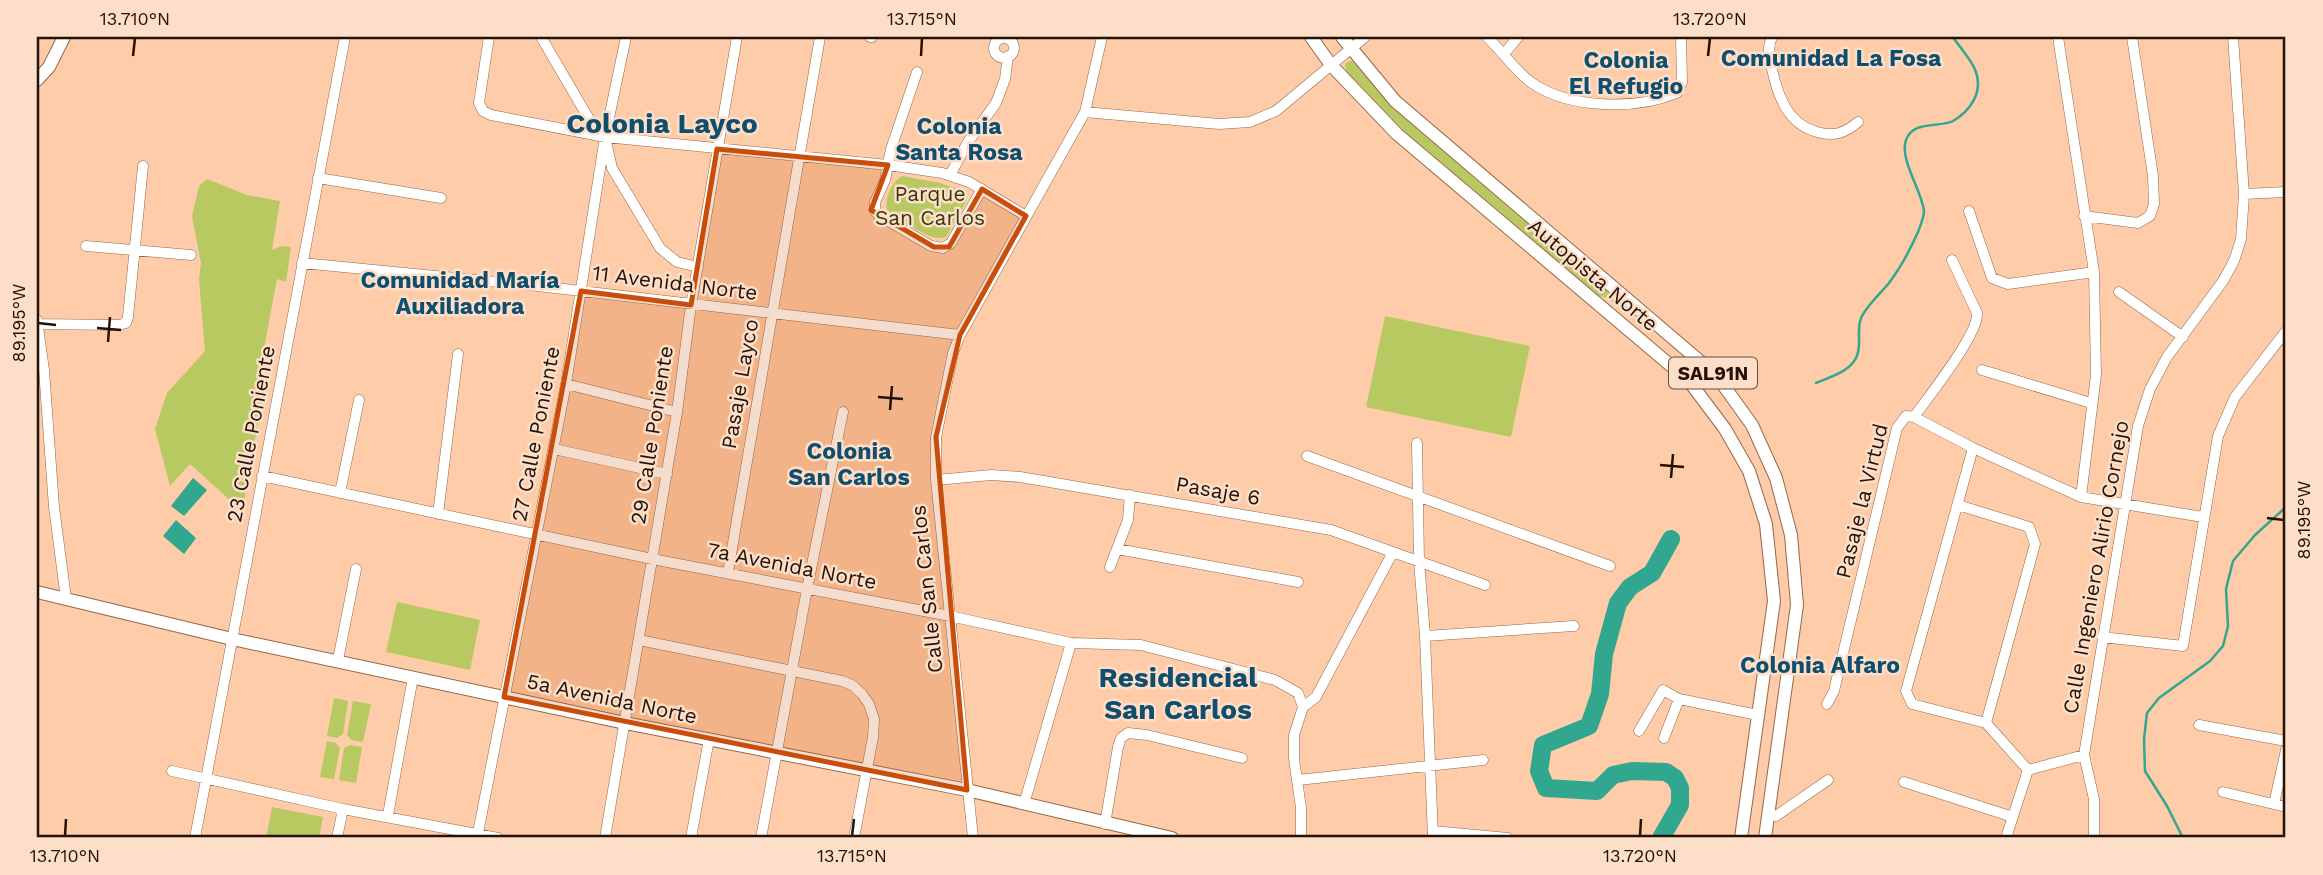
<svg xmlns="http://www.w3.org/2000/svg" width="2323" height="875" viewBox="0 0 2323 875" font-family="'Work Sans',sans-serif">
  <rect width="100%" height="100%" fill="#fecca8"/>
  <path fill="#b9c962" d="M 1349,61 L 1353,61 L 1382,95 L 1422,132 L 1636,316 C 1622,315 1614,297 1599,296 L 1403,130 L 1346,71 L 1345,64 Z
    M 902,176 L 940,183 L 966,192 L 967,200 L 946,237 C 928,243 903,219 887,210 C 884,199 892,181 902,176 Z
    M 207,179 L 247,195 L 280,201 L 272,250 L 281,246 L 291,247 L 286,282 L 277,279 L 261,364 L 257,373 L 266,379 L 242,511 L 190,464 L 170,486 L 155,429 L 167,393 L 205,351 L 199,280 L 201,263 L 192,216 L 199,186 Z
    M 1385,316 L 1530,346 L 1511,437 L 1366,407 Z
    M 397,602 L 480,620 L 470,670 L 386,652 Z
    M 334,698 L 348,701 L 343,734 L 337,738 L 327,736 Z
    M 353,701 L 371,704 L 363,742 L 351,740 L 347,735 Z
    M 327,741 L 336,743 L 340,748 L 334,779 L 320,777 Z
    M 350,745 L 362,747 L 356,783 L 339,780 L 344,748 Z
    M 272,807 L 323,817 L 319,838 L 266,838 Z"/>
  <path fill="#31a790" d="M 193,478 L 207,490 L 184,516 L 171,506 Z
    M 176,520 L 196,538 L 184,554 L 163,536 Z"/>
  <g fill="none" stroke-linecap="round" stroke-linejoin="round">
    <path stroke="#31a790" stroke-width="2.5" d="M 1816,383 C 1830,377 1849,372 1856,358 C 1863,345 1855,329 1862,316 C 1869,303 1880,294 1889,283 C 1901,267 1910,250 1918,232 C 1920,226 1924,218 1924,211 C 1922,191 1899,159 1906,140 C 1913,120 1939,128 1953,121 C 1970,111 1983,93 1976,72 C 1972,60 1960,48 1953,37
      M 2183,838 L 2167,806 L 2145,771 L 2144,739 L 2147,713 L 2159,698 L 2210,661 L 2223,646 L 2228,626 L 2226,589 L 2233,561 L 2255,535 L 2286,507"/>
    <path stroke="#31a790" stroke-width="18" d="M 1661,838 L 1680,805 L 1680,788 L 1675,778 L 1666,772 L 1632,771 L 1613,775 L 1597,791 L 1546,788 L 1539,771 L 1543,745 L 1589,726 L 1600,694 L 1604,654 L 1618,603 L 1630,587 L 1652,573 L 1671,539"/>
    <defs>
      <path id="minor" d="M 489,37 L 479,103 L 483,111 L 491,115 L 605,137 L 888,165 L 942,173 L 969,182 L 1026,216
        M 541,37 L 589,119 L 605,137 L 612,168 L 660,248 L 677,262 L 698,267
        M 870,37 L 872,37
        M 1487,37 C 1501,50 1517,73 1532,83 C 1570,109 1636,110 1677,93 L 1682,82 L 1681,37
        M 1772,37 C 1767,47 1769,58 1772,69 C 1778,97 1788,124 1817,132 C 1834,137 1845,133 1858,122
        M 2058,37 L 2094,272 L 2096,375 L 2081,497
        M994 48a10 10 0 1 1 20 0a10 10 0 1 1-20 0Z
        M 1504,54 L 1518,37
        M 917,72 L 891,149 L 885,180 L 875,202 L 875,211 L 880,216 L 931,246 L 943,248 L 951,243 L 982,189
        M 1085,112 L 1219,124 L 1250,122 L 1276,111 L 1365,37
        M 950,175 L 968,142 L 996,103 L 1005,79 L 1008,56
        M 318,178 L 441,198
        M 2244,194 L 2286,192
        M 1969,211 L 1992,278 L 2008,284 L 2094,272
        M 2084,216 L 2138,223 L 2150,216 L 2154,204 L 2153,176 L 2132,37
        M 86,246 L 191,255
        M 302,263 L 529,285 L 960,335
        M 2119,292 L 2183,337
        M 37,320 L 44,370 L 54,507 L 66,599
        M 38,324 L 119,325 L 126,323 L 128,317 L 143,166
        M 1982,370 L 2091,403
        M 566,384 L 677,412
        M 1914,417 C 1928,397 1979,334 1977,313 L 1952,260
        M 1417,443 L 1419,561 L 1425,636 L 1433,838
        M 1973,448 L 1906,691 L 1912,704 L 1986,723 L 2028,770
        M 554,449 L 667,474
        M 1307,456 L 1610,566
        M 262,476 L 652,559 L 950,616 L 1071,643 L 1141,645 L 1275,680 L 1298,693 L 1303,707
        M 936,480 L 991,475 L 1020,477 L 1331,530 L 1485,585
        M 340,493 L 359,400
        M 1958,505 L 2029,527 L 2035,544 L 1986,723
        M 438,514 L 458,354
        M 1117,549 L 1298,582
        M 1110,567 L 1128,520 L 1130,495
        M 728,572 L 820,37
        M 1425,636 L 1574,626
        M 2102,637 L 2183,646 L 2218,436 L 2235,397 L 2286,331
        M 639,640 L 842,681 L 852,685 L 862,694 L 869,704 L 874,719 L 873,737 L 854,838
        M 338,660 L 356,569
        M 1827,704 L 1834,691 L 1897,428 L 1906,416 L 1914,417 L 1973,448 L 2081,497 L 2203,517
        M 2199,725 L 2286,741
        M 1639,731 L 1663,690 L 1679,699 L 1758,715
        M 1664,738 L 1679,699
        M 2028,770 L 2084,755
        M 172,771 L 343,809 L 498,838
        M 1298,780 L 1483,760
        M 1904,782 L 2013,817
        M 2223,792 L 2286,807
        M 1024,804 L 1071,643
        M 2274,804 L 2286,750
        M 388,815 L 413,677
        M 1769,815 L 1776,816 L 1828,780
        M 1105,824 L 1118,747 L 1121,738 L 1128,733 L 1147,735 L 1242,758
        M 1433,831 L 1508,838
        M 195,838 L 345,37
        M 337,838 L 343,809
        M 477,838 L 566,384 L 605,137 L 626,37
        M 605,838 L 677,412 L 691,305 L 737,37
        M 691,838 L 709,739
        M 761,838 L 807,589 L 843,412
        M 973,838 L 936,480 L 936,437 L 953,353 L 960,335 L 1085,112 L 1102,37
        M 1301,838 L 1301,808 L 1294,759 L 1294,735 L 1303,707 L 1316,697 L 1393,552
        M 2006,838 L 2028,770
        M 2094,838 L 2094,799 L 2084,755 L 2138,426 L 2150,389 L 2167,357 L 2223,281 L 2234,261 L 2241,239 L 2244,194 L 2233,37"/>
      <path id="major" d="M 1311,37 L 1331,65 L 1397,134 L 1689,381 L 1725,429 L 1749,471 L 1766,524 L 1774,601 L 1741,838
        M 1342,37 L 1395,101 L 1716,375 L 1752,425 L 1776,478 L 1791,535 L 1797,605 L 1765,838
        M 37,80 L 49,67 L 64,37
        M 37,592 L 232,639 L 625,723 L 967,790 L 1172,838"/>
    </defs>
    <use href="#minor" stroke="#956848" stroke-width="11"/>
    <use href="#major" stroke="#956848" stroke-width="14"/>
    <use href="#minor" stroke="#fff" stroke-width="10"/>
    <use href="#major" stroke="#fff" stroke-width="12"/>
  </g>
  <path fill="#ca4e0b" fill-opacity="0.2" stroke="#ca4e0b" stroke-width="5" stroke-linejoin="round" d="M 717,149 L 888,165 L 871,210 L 934,247 L 949,247 L 982,189 L 1026,216 L 960,335 L 936,437 L 967,790 L 504,697 L 581,291 L 691,305 Z"/>
  <path fill="none" stroke="#231205" stroke-width="2.5" d="M 133,56 L 135,38M 921,56 L 922,38M 1708,56 L 1710,38M 38,323 L 56,325M 97,328 L 121,330M 108,342 L 110,317M 878,397 L 903,399M 890,410 L 892,386M 1660,465 L 1684,467M 1671,478 L 1673,454M 2267,518 L 2284,520M 65,836 L 66,819M 852,836 L 854,819M 1640,836 L 1641,819"/>
  <g text-anchor="middle" stroke-width="5" stroke-linejoin="round" paint-order="stroke">
    <rect fill="#fddec9" stroke="#644f40" stroke-width="2" x="1669" y="357.5" width="88" height="31" rx="5"/>
    <g font-size="19" font-weight="bold" fill="#231205">
      <text x="1713" y="380">SAL91N</text>
    </g>
    <g font-size="21" fill="#343a0c" stroke="#fddec9">
      <text x="930" y="201">Parque<tspan x="930" dy="24">San Carlos</tspan></text>
    </g>
    <g font-size="21" fill="#231205" stroke="#fddec9">
      <text transform="translate(1593 275) rotate(40)" y="7">Autopista Norte</text>
      <text transform="translate(675 283) rotate(7)" y="7">11 Avenida Norte</text>
      <text transform="translate(740 384) rotate(-80)" y="7">Pasaje Layco</text>
      <text transform="translate(251 434) rotate(-79)" y="7">23 Calle Poniente</text>
      <text transform="translate(536 434) rotate(-79)" y="7">27 Calle Poniente</text>
      <text transform="translate(652 435) rotate(-81)" y="7">29 Calle Poniente</text>
      <text transform="translate(1218 491) rotate(10)" y="7">Pasaje 6</text>
      <text transform="translate(1862 501) rotate(-76)" y="7">Pasaje la Virtud</text>
      <text transform="translate(792 566) rotate(11)" y="7">7a Avenida Norte</text>
      <text transform="translate(2096 567) rotate(-80)" y="7">Calle Ingeniero Alirio Cornejo</text>
      <text transform="translate(927 589) rotate(-96)" y="7">Calle San Carlos</text>
      <text transform="translate(612 699) rotate(12)" y="7">5a Avenida Norte</text>
    </g>
    <g font-size="23" font-weight="bold" fill="#104e6e" stroke="#fddec9">
      <text x="1831" y="66">Comunidad La Fosa</text>
      <text x="1626" y="68">Colonia<tspan x="1626" dy="26">El Refugio</tspan></text>
      <text x="959" y="134">Colonia<tspan x="959" dy="26">Santa Rosa</tspan></text>
      <text x="460" y="288">Comunidad María<tspan x="460" dy="26">Auxiliadora</tspan></text>
      <text x="849" y="459">Colonia<tspan x="849" dy="26">San Carlos</tspan></text>
      <text x="1820" y="673">Colonia Alfaro</text>
    </g>
    <g font-size="28" font-weight="bold" fill="#104e6e" stroke="#fddec9">
      <text x="662" y="133">Colonia Layco</text>
      <text x="1178" y="687">Residencial<tspan x="1178" dy="32">San Carlos</tspan></text>
    </g>
  </g>
  <rect width="2323" height="875" fill="none" stroke="#fddec9" stroke-width="77"/>
  <rect x="38" y="38" width="2246" height="798" fill="none" stroke="#231205" stroke-width="2.5"/>
  <g font-size="18" text-anchor="middle" fill="#231205">
    <text x="135" y="25">13.710°N</text>
    <text x="922" y="25">13.715°N</text>
    <text x="1710" y="25">13.720°N</text>
    <text transform="translate(19 323) rotate(-90)" y="6">89.195°W</text>
    <text transform="translate(2304 520) rotate(-90)" y="6">89.195°W</text>
    <text x="65" y="862">13.710°N</text>
    <text x="852" y="862">13.715°N</text>
    <text x="1640" y="862">13.720°N</text>
  </g>
</svg>
